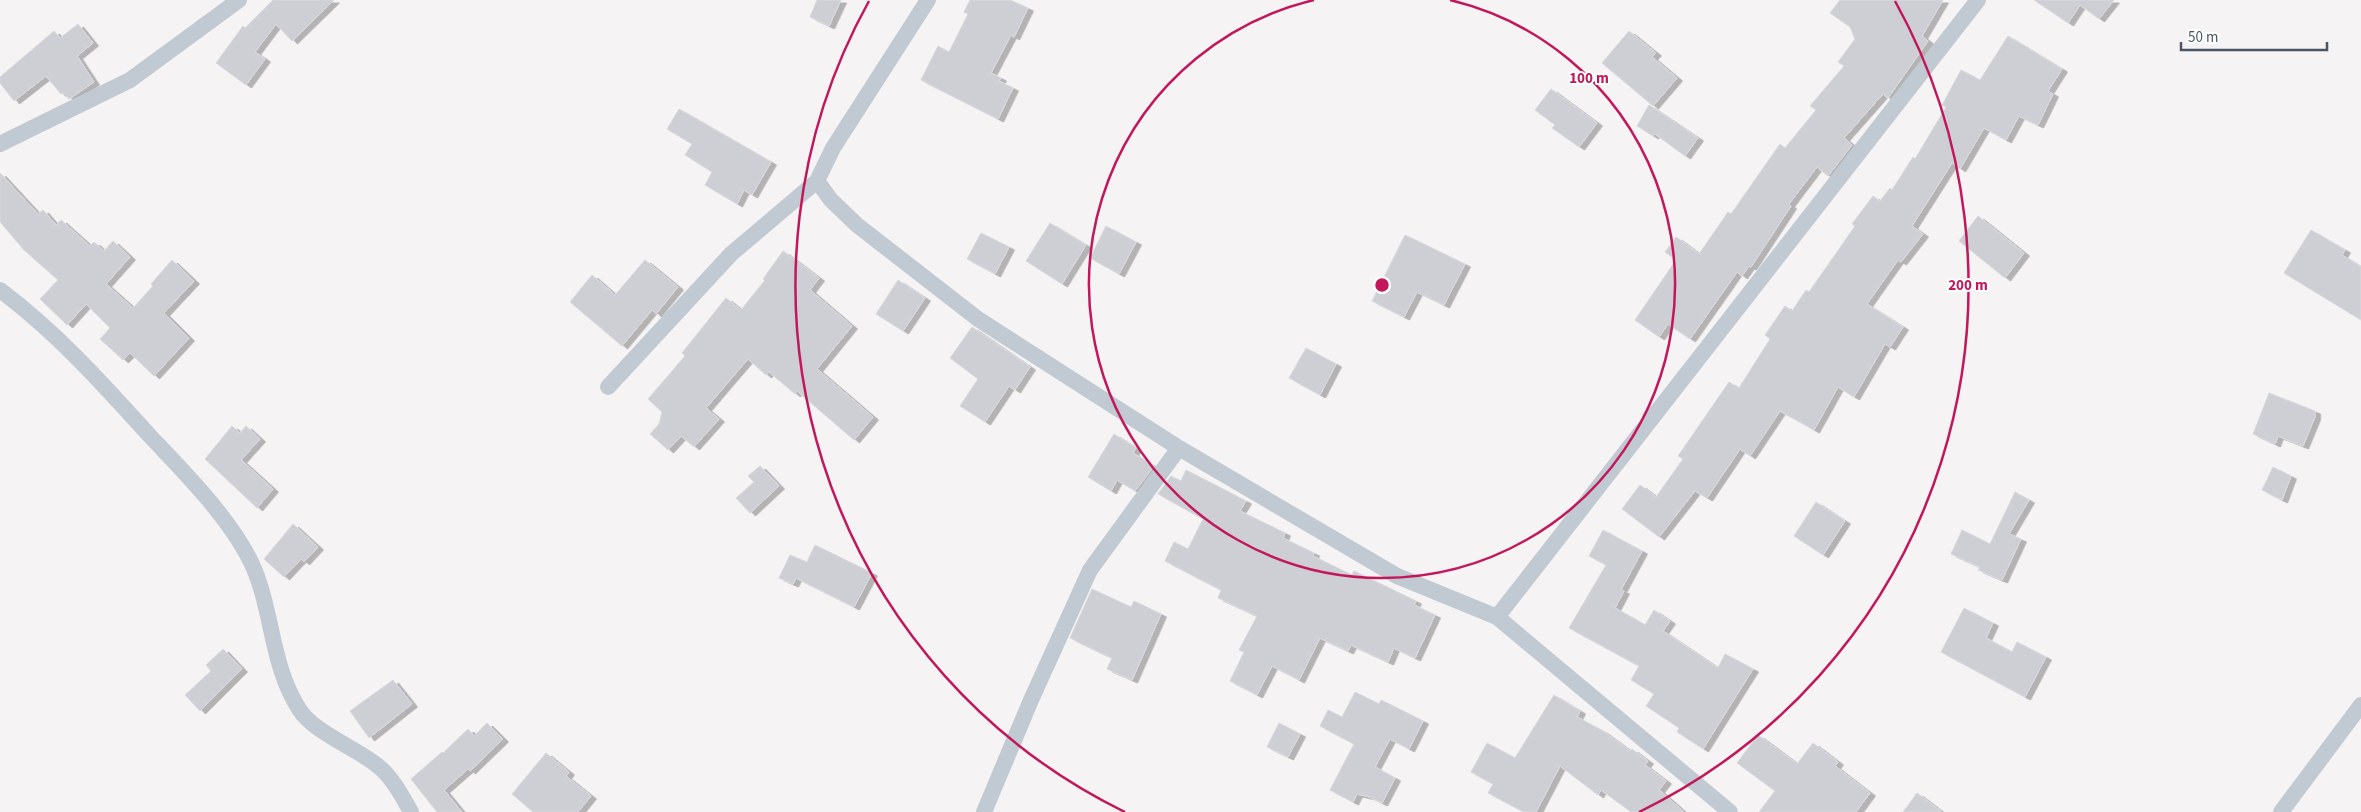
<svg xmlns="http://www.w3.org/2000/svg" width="2361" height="812" viewBox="0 0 2361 812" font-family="'Source Sans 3',sans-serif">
  <defs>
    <filter id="shadow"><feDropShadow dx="5.5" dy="3" stdDeviation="0" flood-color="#0004"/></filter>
  </defs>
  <rect width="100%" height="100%" fill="#f5f3f3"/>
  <path fill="#cdcfd5" stroke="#d7d9de" filter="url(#shadow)" d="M 273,0 L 334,0 L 292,41 L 276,24 L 255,52 L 265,59 L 246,85 L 216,63 L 243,26 L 245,28 Z
    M 817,0 L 841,0 L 829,26 L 810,17 Z
    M 970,0 L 1010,0 L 1028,8 L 1014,37 L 1011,35 L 991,73 L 1001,78 L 999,81 L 1013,88 L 998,119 L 921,80 L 938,46 L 949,52 L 968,14 L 964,12 Z
    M 1840,0 L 1943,0 L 1922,36 L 1928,41 L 1888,98 L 1883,94 L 1844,138 L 1852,145 L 1828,176 L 1817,167 L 1789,204 L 1791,206 L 1751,267 L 1749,266 L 1742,276 L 1737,272 L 1690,339 L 1668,324 L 1659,337 L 1635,320 L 1676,260 L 1665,252 L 1676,237 L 1699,254 L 1728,212 L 1731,214 L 1780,144 L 1785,148 L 1816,110 L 1810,106 L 1844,66 L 1838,62 L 1855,39 L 1850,27 L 1830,13 Z
    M 2034,0 L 2114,0 L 2099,19 L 2080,5 L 2068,23 Z
    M 78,24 L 93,43 L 77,56 L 94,82 L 69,99 L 64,92 L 61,94 L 46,76 L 14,101 L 0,83 L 0,77 L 54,31 L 60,38 Z
    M 1629,31 L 1656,53 L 1652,57 L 1677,78 L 1653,106 L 1602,63 Z
    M 2008,36 L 2062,69 L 2048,91 L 2053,94 L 2038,125 L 2019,116 L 2006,140 L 1984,128 L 1960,169 L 1952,163 L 1912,226 L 1923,234 L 1901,262 L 1898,260 L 1867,304 L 1903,327 L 1890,347 L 1885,344 L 1854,397 L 1838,387 L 1814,430 L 1780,411 L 1750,456 L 1740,449 L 1707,498 L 1695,491 L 1659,537 L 1622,509 L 1640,485 L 1656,497 L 1683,459 L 1678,456 L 1729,382 L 1739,388 L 1770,339 L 1765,335 L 1785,306 L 1792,311 L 1806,290 L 1809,292 L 1855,226 L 1852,224 L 1873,196 L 1880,201 L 1890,188 L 1892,190 L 1913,157 L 1915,159 L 1946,107 L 1942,105 L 1961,70 L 1980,80 Z
    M 1551,89 L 1597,123 L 1579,147 L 1552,128 L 1555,125 L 1535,110 Z
    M 1649,105 L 1698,138 L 1685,156 L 1655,134 L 1653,136 L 1637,126 Z
    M 679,109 L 771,162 L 752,195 L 744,190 L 737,204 L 705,185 L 712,172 L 685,155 L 692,144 L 667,129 Z
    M 0,173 L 38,214 L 43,210 L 56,225 L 61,220 L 90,246 L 94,242 L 104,251 L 113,241 L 130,257 L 106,284 L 133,308 L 153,286 L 151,284 L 172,260 L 194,281 L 164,313 L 189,338 L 154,376 L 130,353 L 123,360 L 100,339 L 110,328 L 86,304 L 67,325 L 40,299 L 58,280 L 24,250 L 0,222 Z
    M 1978,216 L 2024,253 L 2005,278 L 1959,241 Z
    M 1050,223 L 1086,245 L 1062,284 L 1026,261 Z
    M 1106,226 L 1136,242 L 1119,274 L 1090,258 Z
    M 2311,230 L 2345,250 L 2342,255 L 2361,267 L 2361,320 L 2284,273 Z
    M 981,233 L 1009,247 L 995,274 L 967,259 Z
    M 1405,235 L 1465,264 L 1444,305 L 1417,292 L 1404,317 L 1372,301 Z
    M 783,251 L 819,278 L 810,290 L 852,326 L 817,369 L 873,417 L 854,440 L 797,391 L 795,394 L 769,372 L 766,375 L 748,359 L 706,408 L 719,419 L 694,447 L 681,436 L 668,450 L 650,434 L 659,424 L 662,412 L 648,399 L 685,356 L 682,353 L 726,298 L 741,310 L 765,280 L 763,279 Z
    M 645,260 L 678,287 L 656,314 L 652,310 L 622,346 L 570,302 L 592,275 L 615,295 Z
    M 898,280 L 925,298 L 903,331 L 876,314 Z
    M 972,327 L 1030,367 L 1015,390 L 1009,386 L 985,422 L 960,406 L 978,379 L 950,358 Z
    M 1306,348 L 1336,364 L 1320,395 L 1289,378 Z
    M 2269,393 L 2315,411 L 2315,417 L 2303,446 L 2278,436 L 2275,444 L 2253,434 Z
    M 232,426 L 240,433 L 246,426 L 260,439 L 241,460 L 273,489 L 257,508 L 205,459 Z
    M 1114,434 L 1136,448 L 1133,453 L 1154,466 L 1135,491 L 1117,480 L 1111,491 L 1088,477 Z
    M 760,466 L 779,486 L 750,513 L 736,498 L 754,482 L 748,476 Z
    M 2273,467 L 2291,476 L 2282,500 L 2262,490 Z
    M 1186,470 L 1246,501 L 1240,511 L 1285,533 L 1283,538 L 1314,553 L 1313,556 L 1352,575 L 1354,571 L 1416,601 L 1414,605 L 1435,615 L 1415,658 L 1394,648 L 1388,662 L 1351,645 L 1348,651 L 1320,638 L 1299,680 L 1272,666 L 1257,695 L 1230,681 L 1244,652 L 1239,650 L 1257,616 L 1218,598 L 1221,590 L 1165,561 L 1174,542 L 1188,549 L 1203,519 L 1158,494 L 1171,476 L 1181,481 Z
    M 2015,492 L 2029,500 L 2009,534 L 2021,539 L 2002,580 L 1978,570 L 1980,567 L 1951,554 L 1962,530 L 1990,544 Z
    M 1816,502 L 1845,521 L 1823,555 L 1794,536 Z
    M 293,524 L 318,547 L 304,562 L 301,559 L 284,577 L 264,559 Z
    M 1603,530 L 1642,551 L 1621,590 L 1624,591 L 1615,608 L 1645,625 L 1654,610 L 1670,621 L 1663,631 L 1718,668 L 1725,654 L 1753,669 L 1703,749 L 1677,732 L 1679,728 L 1646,706 L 1654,694 L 1631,680 L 1639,666 L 1569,628 L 1606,565 L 1589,556 Z
    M 815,545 L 872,573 L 854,607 L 796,578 L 793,584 L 779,578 L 790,555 L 807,562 Z
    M 1092,589 L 1131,607 L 1134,601 L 1161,614 L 1132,680 L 1107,669 L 1112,658 L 1070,638 Z
    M 1964,608 L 1993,623 L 1986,638 L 2012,652 L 2017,642 L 2046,657 L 2025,697 L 1941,652 Z
    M 223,649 L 242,669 L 200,711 L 185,695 L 211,671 L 206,665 Z
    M 393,680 L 412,704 L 369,738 L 350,711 Z
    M 1355,692 L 1379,704 L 1381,700 L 1423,721 L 1409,749 L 1390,739 L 1375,767 L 1395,778 L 1382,803 L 1370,797 L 1357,794 L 1353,802 L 1330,790 L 1354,744 L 1320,726 L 1328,710 L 1342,717 Z
    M 1554,695 L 1580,711 L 1577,717 L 1603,731 L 1630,751 L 1632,749 L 1648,761 L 1645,765 L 1666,781 L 1659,790 L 1684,812 L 1631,812 L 1601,790 L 1598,795 L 1560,766 L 1536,812 L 1524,812 L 1488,793 L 1493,784 L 1471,772 L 1487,743 L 1515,758 Z
    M 487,723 L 503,739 L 470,771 L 468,769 L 444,790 L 462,812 L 437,812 L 411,779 L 442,752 L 443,753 L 468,729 L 474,736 Z
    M 1279,723 L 1300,734 L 1288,757 L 1267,747 Z
    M 1758,735 L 1797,764 L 1813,743 L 1838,762 L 1835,766 L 1870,793 L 1856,812 L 1759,812 L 1775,791 L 1737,763 Z
    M 546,753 L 569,772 L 566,776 L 591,796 L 578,812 L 533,812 L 512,794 Z
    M 1917,793 L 1942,812 L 1903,812 Z"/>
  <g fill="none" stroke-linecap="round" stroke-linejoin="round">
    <path stroke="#c1cad2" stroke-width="16" d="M 928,0 L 833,148 L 817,181 L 831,200 L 857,225 L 978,319 L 1179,448 L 1397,576 L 1497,617 L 1730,812
      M 0,144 L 130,80 L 239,0
      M 0,290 C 56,332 102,383 149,435 C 183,471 229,517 251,562 C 273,608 270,664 299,709 C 314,733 355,747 378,766 C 392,777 402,796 411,812
      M 608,387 L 731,254 L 817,181
      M 1497,617 L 1978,0
      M 984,812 L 1031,700 L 1090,570 L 1179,448
      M 2281,812 L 2361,705"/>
  </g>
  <g fill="none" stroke="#c2185b" stroke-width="2.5">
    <path d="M1450 0A293 293 0 1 1 1314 0"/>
    <path d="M1125 812A586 586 0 0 1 869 1M1895 1A586 586 0 0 1 1639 812"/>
  </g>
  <circle cx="1382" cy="285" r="8" fill="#c2185b" stroke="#fff" stroke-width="2.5"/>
  <g font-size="15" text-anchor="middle" font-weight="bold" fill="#c2185b" stroke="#fff" stroke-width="4" stroke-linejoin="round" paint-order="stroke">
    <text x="1589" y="83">100 m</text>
    <text x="1968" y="290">200 m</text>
  </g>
  <path d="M2181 42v8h146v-8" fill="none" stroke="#4a5661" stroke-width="2.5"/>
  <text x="2188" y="42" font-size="15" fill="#4a5661" stroke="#ffffff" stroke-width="4" paint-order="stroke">50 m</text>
</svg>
